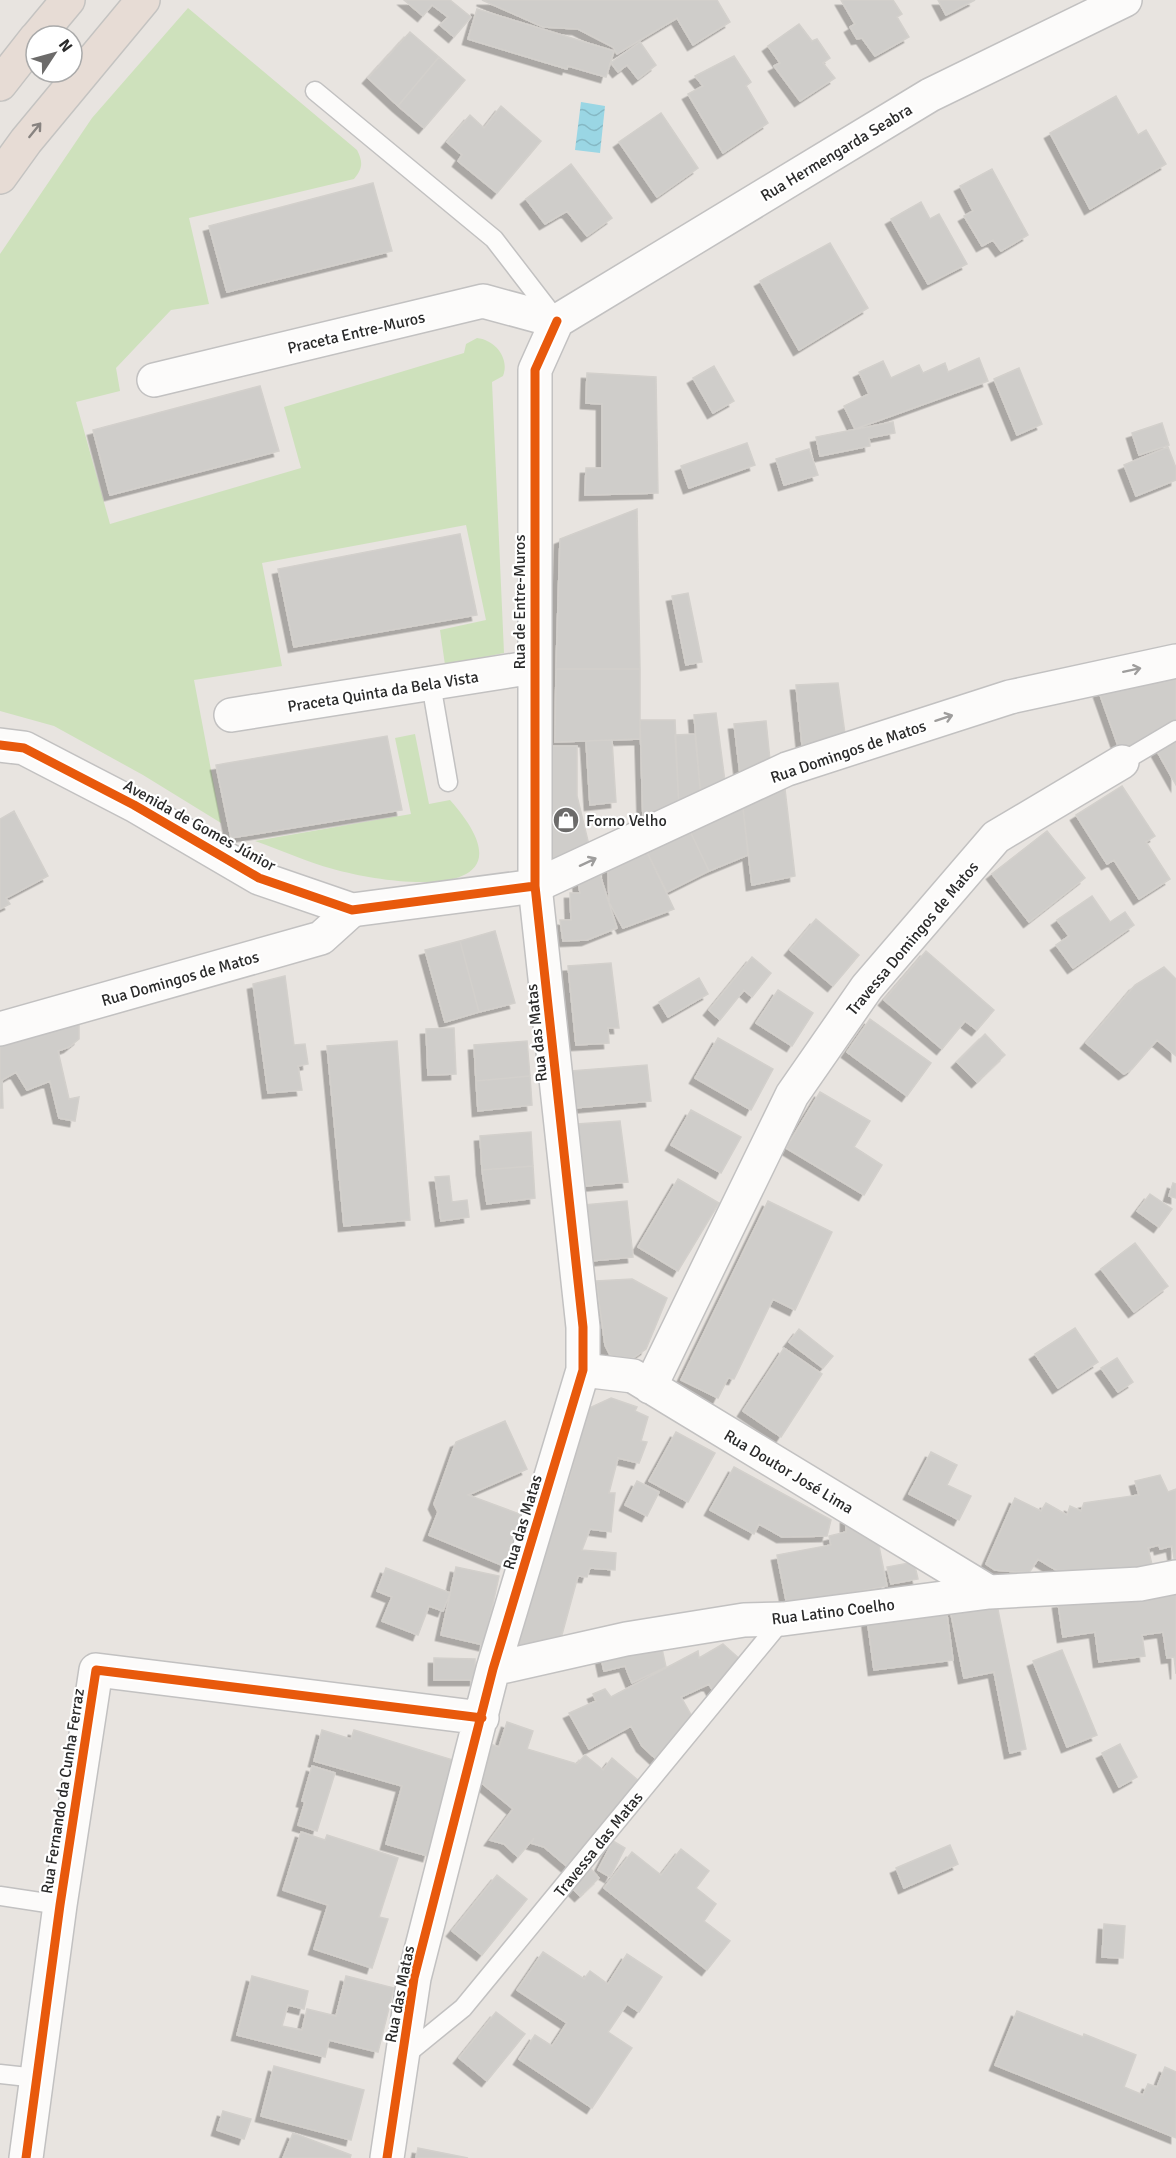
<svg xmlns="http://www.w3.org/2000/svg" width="1176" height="2158" viewBox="0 0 1176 2158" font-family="Signika,sans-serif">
  <defs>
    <pattern id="water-waves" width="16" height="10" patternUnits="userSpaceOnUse" patternTransform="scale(1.5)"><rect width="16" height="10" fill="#9ad6e4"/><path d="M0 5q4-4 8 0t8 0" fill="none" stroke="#85b8c4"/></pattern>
    <filter id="shadow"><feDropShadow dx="-5.5" dy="5.5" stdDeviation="0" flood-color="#0004"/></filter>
  </defs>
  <rect width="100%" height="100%" fill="#e8e4e0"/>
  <path fill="#cee1bc" d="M 188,8 L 357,150 C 363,162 363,168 354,179 L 189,218 L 209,304 L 171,310 L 116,368 L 120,391 L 76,402 L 110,524 L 301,468 L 284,407 L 464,353 L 466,344 L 477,338 C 495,340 510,358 503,376 L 492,382 L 504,653 L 445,665 L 440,630 L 486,620 L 466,525 L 262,563 L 282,666 L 194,680 L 221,823 L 143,775 L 54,726 L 0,711 L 0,254 L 92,118 Z
    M 415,734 L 429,804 L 450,800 C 542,904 393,886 333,869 C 307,862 281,850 255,841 L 411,814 L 395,738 Z"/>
  <path fill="url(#water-waves)" d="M 581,102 L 605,106 L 600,153 L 575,150 Z"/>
  <path fill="#cfcdca" stroke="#d3d0cc" stroke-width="1.5" filter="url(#shadow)" d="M 404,0 L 450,0 L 471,17 L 454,37 L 440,25 L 448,17 L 432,5 L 423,16 Z
    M 482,0 L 717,0 L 730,22 L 693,45 L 677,18 L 617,54 L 613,47 L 578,29 L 543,27 Z
    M 841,0 L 893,0 L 902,14 L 897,17 L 909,37 L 875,56 L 862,38 L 857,39 L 850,27 L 855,24 Z
    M 938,0 L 975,0 L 946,15 Z
    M 477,9 L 614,51 L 606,77 L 568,66 L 567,69 L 468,39 Z
    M 799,24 L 812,41 L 817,39 L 830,58 L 823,63 L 835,78 L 800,101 L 774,66 L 780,63 L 768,46 Z
    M 410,32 L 439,57 L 398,106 L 368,78 Z
    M 640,42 L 656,65 L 638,79 L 627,65 L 618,72 L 611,63 Z
    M 734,56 L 751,82 L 746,86 L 768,123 L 723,153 L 688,94 L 703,86 L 695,76 Z
    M 439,57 L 465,80 L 424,128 L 398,106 Z
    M 1116,96 L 1138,135 L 1146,130 L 1166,164 L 1090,209 L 1050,133 Z
    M 501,106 L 541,141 L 497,193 L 458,161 L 462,155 L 447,142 L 470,115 L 484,128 Z
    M 661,113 L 698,168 L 657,197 L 619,142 Z
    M 571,164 L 612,218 L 587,236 L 567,211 L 545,224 L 526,199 Z
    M 992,169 L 1028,235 L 1001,251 L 993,240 L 982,246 L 964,216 L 973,211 L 960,186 Z
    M 373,183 L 392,251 L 227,292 L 209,226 Z
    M 921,202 L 930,219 L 939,214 L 967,264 L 928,284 L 891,219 Z
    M 830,243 L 868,308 L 799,350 L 760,281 Z
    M 979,358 L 988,381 L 883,419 L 855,429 L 844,406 L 869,394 L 859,372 L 883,361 L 891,378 L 919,365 L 923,373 L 945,363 L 948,372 Z
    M 714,366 L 734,401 L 713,413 L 693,378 Z
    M 1019,368 L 1042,424 L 1017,435 L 994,379 Z
    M 587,373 L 656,377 L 658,493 L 585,495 L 586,468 L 602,468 L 602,404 L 586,403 Z
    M 260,386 L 279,451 L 110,495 L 93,430 Z
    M 893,422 L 895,433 L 869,438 L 870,446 L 820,456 L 816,437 Z
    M 1162,423 L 1169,445 L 1139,455 L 1132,433 Z
    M 747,443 L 755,465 L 689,488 L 681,466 Z
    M 1168,447 L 1176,468 L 1176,480 L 1136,496 L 1124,465 Z
    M 809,449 L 818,475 L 784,485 L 776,459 Z
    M 637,509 L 640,669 L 556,669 L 560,539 Z
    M 460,534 L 477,615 L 294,647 L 278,569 Z
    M 688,593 L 702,662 L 686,665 L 672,596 Z
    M 556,669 L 640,669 L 640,739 L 555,742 Z
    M 1176,674 L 1176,723 L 1122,757 L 1099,692 Z
    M 838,683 L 846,741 L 803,755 L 796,685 Z
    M 716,713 L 726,789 L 701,799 L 694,715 Z
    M 640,720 L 675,720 L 679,808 L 643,821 Z
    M 766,721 L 771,770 L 741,782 L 734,724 Z
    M 1176,731 L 1176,785 L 1153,744 Z
    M 695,734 L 701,799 L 679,808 L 675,735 Z
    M 387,736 L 402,810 L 231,838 L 216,765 Z
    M 612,740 L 616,802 L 590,805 L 586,741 Z
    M 550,746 L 577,746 L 577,796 L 589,845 L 550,860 Z
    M 1122,786 L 1155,836 L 1146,842 L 1170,879 L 1139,899 L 1114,860 L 1107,864 L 1076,815 Z
    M 785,789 L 795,876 L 752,885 L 743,808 Z
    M 743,808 L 748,855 L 709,871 L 689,829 Z
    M 14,811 L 48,876 L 6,898 L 10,904 L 0,909 L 0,819 Z
    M 689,829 L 709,871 L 667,892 L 647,852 Z
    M 1047,831 L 1085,878 L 1029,922 L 992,874 Z
    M 647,852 L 674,909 L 623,928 L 609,902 L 608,869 Z
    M 599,872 L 617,928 L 587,940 L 563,941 L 560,920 L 571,920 L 570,893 L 580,893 L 578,881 Z
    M 1092,896 L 1110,922 L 1125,912 L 1134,925 L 1073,968 L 1056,945 L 1069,936 L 1057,920 Z
    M 816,919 L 859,955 L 833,986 L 790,950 Z
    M 495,931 L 515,1003 L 479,1012 L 460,941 Z
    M 460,941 L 479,1012 L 445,1022 L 425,950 Z
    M 926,951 L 994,1010 L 977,1030 L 965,1021 L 942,1049 L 884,1000 Z
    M 752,957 L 771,973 L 752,997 L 744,990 L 720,1020 L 709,1010 Z
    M 611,963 L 619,1028 L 608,1028 L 609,1043 L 576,1045 L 568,966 Z
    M 1164,967 L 1176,979 L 1176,1056 L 1157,1040 L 1132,1069 L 1124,1074 L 1086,1043 L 1135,985 Z
    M 285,976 L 294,1045 L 305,1044 L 308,1064 L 298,1066 L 302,1090 L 268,1093 L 253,984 Z
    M 699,978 L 708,994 L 668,1017 L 659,1002 Z
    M 778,990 L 813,1013 L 792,1046 L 756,1023 Z
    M 870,1019 L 931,1063 L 907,1096 L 847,1052 Z
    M 79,1020 L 79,1039 L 69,1047 L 58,1051 L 69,1099 L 79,1097 L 75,1121 L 59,1118 L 50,1081 L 27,1090 L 16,1072 L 2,1080 L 3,1108 L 0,1108 L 0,1044 Z
    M 454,1028 L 456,1074 L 428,1075 L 426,1029 Z
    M 985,1034 L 1005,1055 L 977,1082 L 957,1062 Z
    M 718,1038 L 773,1069 L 751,1110 L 695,1078 Z
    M 397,1041 L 410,1220 L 344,1226 L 327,1046 Z
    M 527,1041 L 530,1076 L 476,1081 L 474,1045 Z
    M 647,1065 L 651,1101 L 575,1108 L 571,1071 Z
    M 530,1076 L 532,1105 L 478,1111 L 476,1081 Z
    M 820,1092 L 870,1121 L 854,1147 L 882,1165 L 864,1195 L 786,1148 Z
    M 691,1110 L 741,1137 L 721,1173 L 671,1145 Z
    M 620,1121 L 628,1182 L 586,1186 L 577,1124 Z
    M 531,1132 L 533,1166 L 482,1170 L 480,1136 Z
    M 533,1166 L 535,1198 L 487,1204 L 482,1170 Z
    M 449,1176 L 452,1202 L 467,1200 L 469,1217 L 441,1221 L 435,1177 Z
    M 678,1179 L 719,1203 L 678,1271 L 638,1247 Z
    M 1173,1183 L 1176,1184 L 1176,1198 L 1169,1196 Z
    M 1150,1194 L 1172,1209 L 1159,1227 L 1137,1211 Z
    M 627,1201 L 633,1257 L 591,1261 L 584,1205 Z
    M 768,1201 L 832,1232 L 795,1310 L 773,1299 L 734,1379 L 728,1378 L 718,1398 L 681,1380 Z
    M 1135,1243 L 1168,1286 L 1134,1312 L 1101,1269 Z
    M 632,1279 L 667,1298 L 646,1349 L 633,1358 L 620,1359 L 610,1355 L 605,1345 L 596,1281 Z
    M 1075,1328 L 1098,1362 L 1058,1388 L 1035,1354 Z
    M 799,1329 L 833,1356 L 823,1368 L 789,1342 Z
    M 784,1348 L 822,1374 L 781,1437 L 743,1411 Z
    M 1117,1358 L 1133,1382 L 1118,1392 L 1101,1368 Z
    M 611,1398 L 637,1407 L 635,1411 L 648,1417 L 641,1441 L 647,1442 L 639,1463 L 618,1458 L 609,1493 L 615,1493 L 611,1532 L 590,1529 L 582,1550 L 616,1553 L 615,1570 L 590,1568 L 587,1577 L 578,1576 L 560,1642 L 509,1650 L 553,1492 L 565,1495 L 579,1441 L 576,1439 L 587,1409 Z
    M 505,1421 L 527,1469 L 468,1495 L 522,1515 L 504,1566 L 429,1535 L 438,1512 L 434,1504 L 456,1442 Z
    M 676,1432 L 715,1453 L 688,1502 L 649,1481 Z
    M 931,1452 L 957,1465 L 947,1485 L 971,1496 L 959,1520 L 909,1494 Z
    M 734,1467 L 831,1520 L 827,1536 L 782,1537 L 759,1524 L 754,1534 L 710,1510 Z
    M 1160,1475 L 1168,1492 L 1176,1489 L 1176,1569 L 1172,1546 L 1160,1549 L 1159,1545 L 1148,1548 L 1154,1573 L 1059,1572 L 1038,1559 L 1029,1573 L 995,1570 L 986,1564 L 1015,1498 L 1041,1511 L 1046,1503 L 1067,1515 L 1070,1506 L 1081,1511 L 1084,1503 L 1139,1495 L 1135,1481 Z
    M 637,1481 L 659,1492 L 647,1516 L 625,1505 Z
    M 846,1518 L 876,1531 L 887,1586 L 787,1605 L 777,1555 L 831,1545 L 829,1536 L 846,1532 Z
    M 914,1562 L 918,1579 L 891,1584 L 887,1567 Z
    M 456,1567 L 499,1576 L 484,1645 L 441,1635 Z
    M 386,1568 L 450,1593 L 443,1611 L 429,1606 L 418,1635 L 382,1621 L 392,1597 L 377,1591 Z
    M 1176,1587 L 1176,1674 L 1174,1657 L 1167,1658 L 1163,1632 L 1142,1635 L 1145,1656 L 1099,1662 L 1095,1632 L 1063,1637 L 1058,1603 Z
    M 996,1600 L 1026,1749 L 1010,1753 L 994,1672 L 964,1678 L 950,1609 Z
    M 946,1607 L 953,1660 L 874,1670 L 867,1618 Z
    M 659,1635 L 666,1667 L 632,1683 L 625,1666 L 604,1671 L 599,1648 Z
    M 723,1644 L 742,1661 L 714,1693 L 709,1684 L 681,1697 L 694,1720 L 656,1759 L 642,1746 L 631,1726 L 589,1749 L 569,1713 L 596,1701 L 593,1694 L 605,1689 L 611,1697 L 698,1651 L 699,1658 Z
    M 1062,1650 L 1097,1735 L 1067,1747 L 1033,1661 Z
    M 434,1658 L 475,1659 L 475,1680 L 434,1680 Z
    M 507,1722 L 533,1731 L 527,1749 L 577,1764 L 585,1755 L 603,1770 L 612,1758 L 640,1782 L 570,1869 L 544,1847 L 531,1843 L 534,1838 L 518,1857 L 504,1844 L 490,1840 L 513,1809 L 478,1780 L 490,1744 L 499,1747 Z
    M 322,1730 L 351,1739 L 354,1730 L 456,1761 L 428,1856 L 386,1844 L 402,1786 L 314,1761 Z
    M 1120,1744 L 1137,1777 L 1119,1787 L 1102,1753 Z
    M 312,1766 L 335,1773 L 317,1831 L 298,1825 L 305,1802 L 302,1801 Z
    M 301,1832 L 325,1840 L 327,1835 L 398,1858 L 379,1917 L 388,1919 L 372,1968 L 314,1949 L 328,1905 L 283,1890 Z
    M 613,1841 L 625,1848 L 610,1877 L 598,1870 Z
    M 950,1845 L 958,1864 L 904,1888 L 896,1868 Z
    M 681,1849 L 709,1871 L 696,1888 L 716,1904 L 704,1921 L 730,1941 L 707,1970 L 604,1888 L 632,1852 L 661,1875 Z
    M 590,1868 L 599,1878 L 580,1896 L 571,1887 Z
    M 497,1875 L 527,1899 L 482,1955 L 452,1931 Z
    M 1104,1924 L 1125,1926 L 1123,1958 L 1102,1957 Z
    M 543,1952 L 584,1979 L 590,1971 L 608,1984 L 627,1954 L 662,1977 L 639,2012 L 627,2004 L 608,2032 L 632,2048 L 592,2108 L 519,2059 L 535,2035 L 552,2046 L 567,2023 L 517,1990 Z
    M 252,1976 L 308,1991 L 304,2009 L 288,2005 L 282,2026 L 302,2030 L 307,2009 L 336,2016 L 346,1976 L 394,1988 L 378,2052 L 329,2040 L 325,2057 L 237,2035 Z
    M 1017,2011 L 1083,2037 L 1084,2034 L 1136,2055 L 1124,2087 L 1143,2095 L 1148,2084 L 1157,2087 L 1165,2067 L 1176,2072 L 1176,2138 L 995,2065 Z
    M 496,2012 L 525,2034 L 487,2081 L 459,2058 Z
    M 274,2066 L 364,2090 L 351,2140 L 261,2116 Z
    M 223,2111 L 251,2119 L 244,2139 L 217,2130 Z
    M 293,2133 L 351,2155 L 350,2158 L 283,2158 Z
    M 418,2148 L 468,2158 L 416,2158 Z"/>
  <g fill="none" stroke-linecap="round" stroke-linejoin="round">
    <defs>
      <path id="lane" d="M 315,91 L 494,239 L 554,317
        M 431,684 L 448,782
        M 1122,762 L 1176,730
        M 0,1896 L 60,1905
        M 404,2056 L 463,2008 L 783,1619
        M 0,2074 L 37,2078"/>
      <path id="street" d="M 557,321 L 930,95 L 1125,0
        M 154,380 L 483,301 L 557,321
        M 231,715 L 534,667
        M 0,1029 L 321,938 L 352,910
        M 583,1370 L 633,1376 L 989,1592
        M 650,1387 L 792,1095 L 867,987 L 996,837 L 1122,762
        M 493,1669 L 626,1639 L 744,1620 L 783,1619 L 989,1592 L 1140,1584 L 1176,1577
        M 26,2158 L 60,1905 L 96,1670 L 482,1718
        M 387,2158 L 414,1978 L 493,1669 L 583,1370 L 583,1327 L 535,886 L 535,370 L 557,321"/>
      <path id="secondary" d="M 0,745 L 24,748 L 134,805 L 259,878 L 352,910 L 535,886 L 787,769 L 1010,697 L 1176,661"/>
      <path id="highway" d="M 38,36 L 68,0
        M 0,84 L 36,38
        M 0,177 L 26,141 L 143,0"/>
    </defs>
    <use href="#lane" stroke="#c2c1c1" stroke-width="21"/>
    <use href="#street" stroke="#c2c1c1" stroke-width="36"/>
    <use href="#secondary" stroke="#c2c1c1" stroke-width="36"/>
    <use href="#highway" stroke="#c4c3c1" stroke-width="36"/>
    <use href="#lane" stroke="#fcfbfa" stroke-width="18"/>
    <use href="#street" stroke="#fcfbfa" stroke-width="33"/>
    <use href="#secondary" stroke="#fcfbfa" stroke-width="33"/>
    <use href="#highway" stroke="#e7dcd5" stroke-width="33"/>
    <defs>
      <path id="cycleway" d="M 0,745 L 24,748 L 134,805 L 259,878 L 352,910 L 535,886
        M 26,2158 L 60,1905 L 96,1670 L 482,1718
        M 387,2158 L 414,1978 L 493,1669 L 583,1370 L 583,1327 L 535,886 L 535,370 L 557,321"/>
    </defs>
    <use href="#cycleway" stroke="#fff" stroke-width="13"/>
    <use href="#cycleway" stroke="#e8590c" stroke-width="9"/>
  </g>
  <defs><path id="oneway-shaft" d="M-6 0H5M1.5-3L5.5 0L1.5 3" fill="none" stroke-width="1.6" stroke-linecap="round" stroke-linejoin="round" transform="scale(1.5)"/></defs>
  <use stroke="#888380" href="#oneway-shaft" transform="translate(35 130) rotate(-51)"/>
  <g stroke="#9e9d9c">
    <use href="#oneway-shaft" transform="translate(1132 670) rotate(-12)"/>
    <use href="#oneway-shaft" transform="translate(944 718) rotate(-18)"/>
    <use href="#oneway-shaft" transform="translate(588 862) rotate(-25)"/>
  </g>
  <defs>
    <symbol id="shop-disc" viewBox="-11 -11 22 22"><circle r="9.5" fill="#6c6b6a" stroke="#fff"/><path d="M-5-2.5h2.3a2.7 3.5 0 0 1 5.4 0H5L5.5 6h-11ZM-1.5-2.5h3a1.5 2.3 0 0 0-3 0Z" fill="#fff"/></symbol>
  </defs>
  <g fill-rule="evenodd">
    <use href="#shop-disc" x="551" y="805" width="30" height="30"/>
  </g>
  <g text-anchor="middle" stroke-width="4.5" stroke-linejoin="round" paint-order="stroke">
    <g font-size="16" fill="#2a2a2a" stroke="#fff">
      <text transform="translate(836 152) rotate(-31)" y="6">Rua Hermengarda Seabra</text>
      <text transform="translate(356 332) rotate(-13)" y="6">Praceta Entre-Muros</text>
      <text transform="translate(519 602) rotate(-90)" y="6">Rua de Entre-Muros</text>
      <text transform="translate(383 691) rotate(-9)" y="6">Praceta Quinta da Bela Vista</text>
      <text transform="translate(848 751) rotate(-19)" y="6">Rua Domingos de Matos</text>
      <text transform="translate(200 825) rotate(29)" y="6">Avenida de Gomes Júnior</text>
      <text transform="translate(912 938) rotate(-50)" y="6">Travessa Domingos de Matos</text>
      <text transform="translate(180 978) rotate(-16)" y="6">Rua Domingos de Matos</text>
      <text transform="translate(536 1033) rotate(-96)" y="6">Rua das Matas</text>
      <text transform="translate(789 1471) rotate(31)" y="6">Rua Doutor José Lima</text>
      <text transform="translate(522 1522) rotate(-73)" y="6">Rua das Matas</text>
      <text transform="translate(833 1611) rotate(-7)" y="6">Rua Latino Coelho</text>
      <text transform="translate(62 1791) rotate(-81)" y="6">Rua Fernando da Cunha Ferraz</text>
      <text transform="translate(598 1844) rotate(-51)" y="6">Travessa das Matas</text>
      <text transform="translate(399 1994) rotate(-79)" y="6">Rua das Matas</text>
    </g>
    <g font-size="16" fill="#2a2a2a" stroke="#fff" text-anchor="start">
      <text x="586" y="826">Forno Velho</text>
    </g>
  </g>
  <g transform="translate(54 54) rotate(54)"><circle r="28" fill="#ffffff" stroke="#aaaaaa" stroke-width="1.5"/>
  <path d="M0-4.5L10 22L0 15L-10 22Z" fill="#6c6b6a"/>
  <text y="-9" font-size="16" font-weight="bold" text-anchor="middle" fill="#2a2a2a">N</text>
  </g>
</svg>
